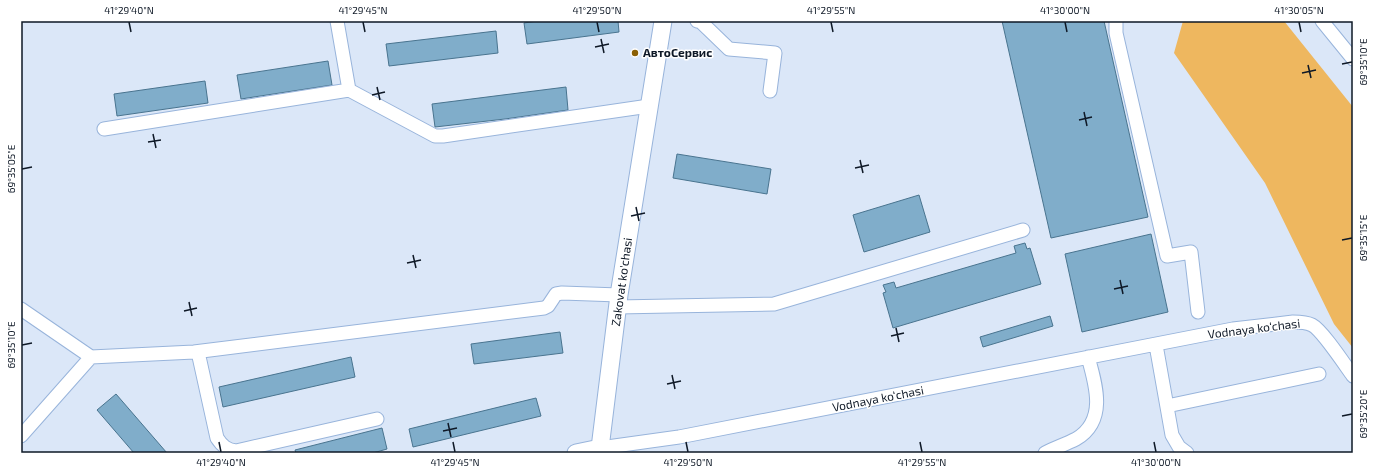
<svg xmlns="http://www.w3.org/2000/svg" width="1374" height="474" viewBox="0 0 1374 474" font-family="'Exo 2',sans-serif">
  <rect width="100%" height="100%" fill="#dbe7f8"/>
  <path fill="#eeb75f" d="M 1183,21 L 1284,21 L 1353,107 L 1353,348 L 1334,324 L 1265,183 L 1174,53 Z"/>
  <path fill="#80adca" stroke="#49748f" d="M 537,21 L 618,21 L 619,32 L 527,44 L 524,23 Z
    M 1002,21 L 1104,21 L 1148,217 L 1051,238 Z
    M 496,31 L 498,53 L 389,66 L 386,44 Z
    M 328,61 L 332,85 L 241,99 L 237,75 Z
    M 205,81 L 208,103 L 117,116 L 114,94 Z
    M 566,87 L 568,110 L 505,119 L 435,127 L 432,104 Z
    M 677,154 L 771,169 L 767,194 L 673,178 Z
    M 919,195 L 930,232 L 864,252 L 853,215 Z
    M 1151,234 L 1168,312 L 1082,332 L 1065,254 Z
    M 1025,243 L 1027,249 L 1030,248 L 1041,284 L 893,328 L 883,293 L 886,292 L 883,285 L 894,282 L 896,288 L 1016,253 L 1014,246 Z
    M 1050,316 L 1053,326 L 983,347 L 980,337 Z
    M 560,332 L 563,353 L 474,364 L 471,344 Z
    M 351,357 L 355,377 L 223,407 L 219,387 Z
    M 116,394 L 167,453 L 134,453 L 97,410 Z
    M 536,398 L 541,416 L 413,447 L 409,429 Z
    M 382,428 L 387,449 L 373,453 L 296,453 L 295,450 Z"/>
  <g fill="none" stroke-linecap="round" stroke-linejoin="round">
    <defs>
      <path id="minor" d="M 337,21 L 349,90
        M 697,21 L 701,22 L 729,49 L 775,53 L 770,91
        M 1116,21 L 1116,33 L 1167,256 L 1191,252 L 1198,312
        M 1322,21 L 1353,59
        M 104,129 L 349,90 L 435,136 L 443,136 L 649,106
        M 617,307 L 774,304 L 1023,230
        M 21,309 L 91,357 L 194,352 L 544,308 L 548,306 L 556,294 L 562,293 L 619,295
        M 1156,345 L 1172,435 L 1179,447 L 1187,453
        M 198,352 L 217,438 C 222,446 227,450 236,451 L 377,419
        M 1167,406 L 1319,374
        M 21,436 L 91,357
        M 601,453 L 600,448 L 679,437 L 1233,329 L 1293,322 C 1300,322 1306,322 1312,325 C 1322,330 1345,365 1353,376
        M 1045,453 C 1055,448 1066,444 1076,439 C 1107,421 1096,385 1088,357"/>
      <path id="major" d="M 576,453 L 600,448 L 619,295 L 663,21"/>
    </defs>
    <use href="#minor" stroke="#98b4db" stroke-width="15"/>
    <use href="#major" stroke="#98b4db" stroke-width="19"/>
    <use href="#minor" stroke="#fff" stroke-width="13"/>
    <use href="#major" stroke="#fff" stroke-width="17"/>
  </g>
  <path fill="none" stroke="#0e1826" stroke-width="1.5" d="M 129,22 L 131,32M 363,22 L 365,32M 597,22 L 599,32M 831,22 L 833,32M 1065,22 L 1067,32M 1299,22 L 1301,32M 601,39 L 604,53M 595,47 L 609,44M 1342,64 L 1352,62M 1308,65 L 1311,78M 1302,73 L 1316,70M 377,87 L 380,100M 372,95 L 385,92M 1084,112 L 1087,126M 1079,120 L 1092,117M 153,134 L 156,148M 148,142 L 161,140M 860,160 L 863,173M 855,168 L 869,165M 22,169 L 32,167M 636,207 L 639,221M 631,216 L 645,213M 1342,240 L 1352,238M 413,255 L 416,268M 407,263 L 421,260M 1120,280 L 1123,294M 1114,289 L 1128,286M 189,302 L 192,316M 184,311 L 197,308M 896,328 L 899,342M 891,336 L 904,333M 22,345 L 32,343M 672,375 L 675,389M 667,384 L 681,381M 1342,416 L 1352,414M 448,423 L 451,437M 443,431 L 457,428M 219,442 L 221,452M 453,442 L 455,452M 686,442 L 688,452M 920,442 L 922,452M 1154,442 L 1156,452"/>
  <circle fill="#8b5f03" stroke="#fff" stroke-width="1.5" cx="635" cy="53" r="4"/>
  <g text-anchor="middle" stroke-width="3" stroke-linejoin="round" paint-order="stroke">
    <g font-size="12" font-weight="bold" fill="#0e1826" stroke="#fff" text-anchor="start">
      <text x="643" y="57">АвтоСервис</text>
    </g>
    <g font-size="12" fill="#0e1826" stroke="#fff">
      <text transform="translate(622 282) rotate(-82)" y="4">Zakovat ko'chasi</text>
      <text transform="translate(1254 329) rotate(-7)" y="4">Vodnaya ko‘chasi</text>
      <text transform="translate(878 399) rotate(-11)" y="4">Vodnaya ko‘chasi</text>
    </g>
  </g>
  <rect width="1374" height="474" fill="none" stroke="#ffffff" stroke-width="44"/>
  <rect x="22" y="22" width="1330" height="430" fill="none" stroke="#0e1826" stroke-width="1.5"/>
  <g font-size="10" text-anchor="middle" fill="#0e1826">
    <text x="129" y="14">41°29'40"N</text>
    <text x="363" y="14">41°29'45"N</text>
    <text x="597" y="14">41°29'50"N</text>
    <text x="831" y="14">41°29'55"N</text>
    <text x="1065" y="14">41°30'00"N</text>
    <text x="1299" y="14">41°30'05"N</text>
    <text transform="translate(1363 62) rotate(-90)" y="4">69°35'10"E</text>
    <text transform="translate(11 169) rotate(-90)" y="4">69°35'05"E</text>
    <text transform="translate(1363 238) rotate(-90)" y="4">69°35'15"E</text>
    <text transform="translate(11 345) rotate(-90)" y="4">69°35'10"E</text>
    <text transform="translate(1363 414) rotate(-90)" y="4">69°35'20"E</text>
    <text x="221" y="466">41°29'40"N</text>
    <text x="455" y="466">41°29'45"N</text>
    <text x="688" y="466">41°29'50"N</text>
    <text x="922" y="466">41°29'55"N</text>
    <text x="1156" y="466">41°30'00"N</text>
  </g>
</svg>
